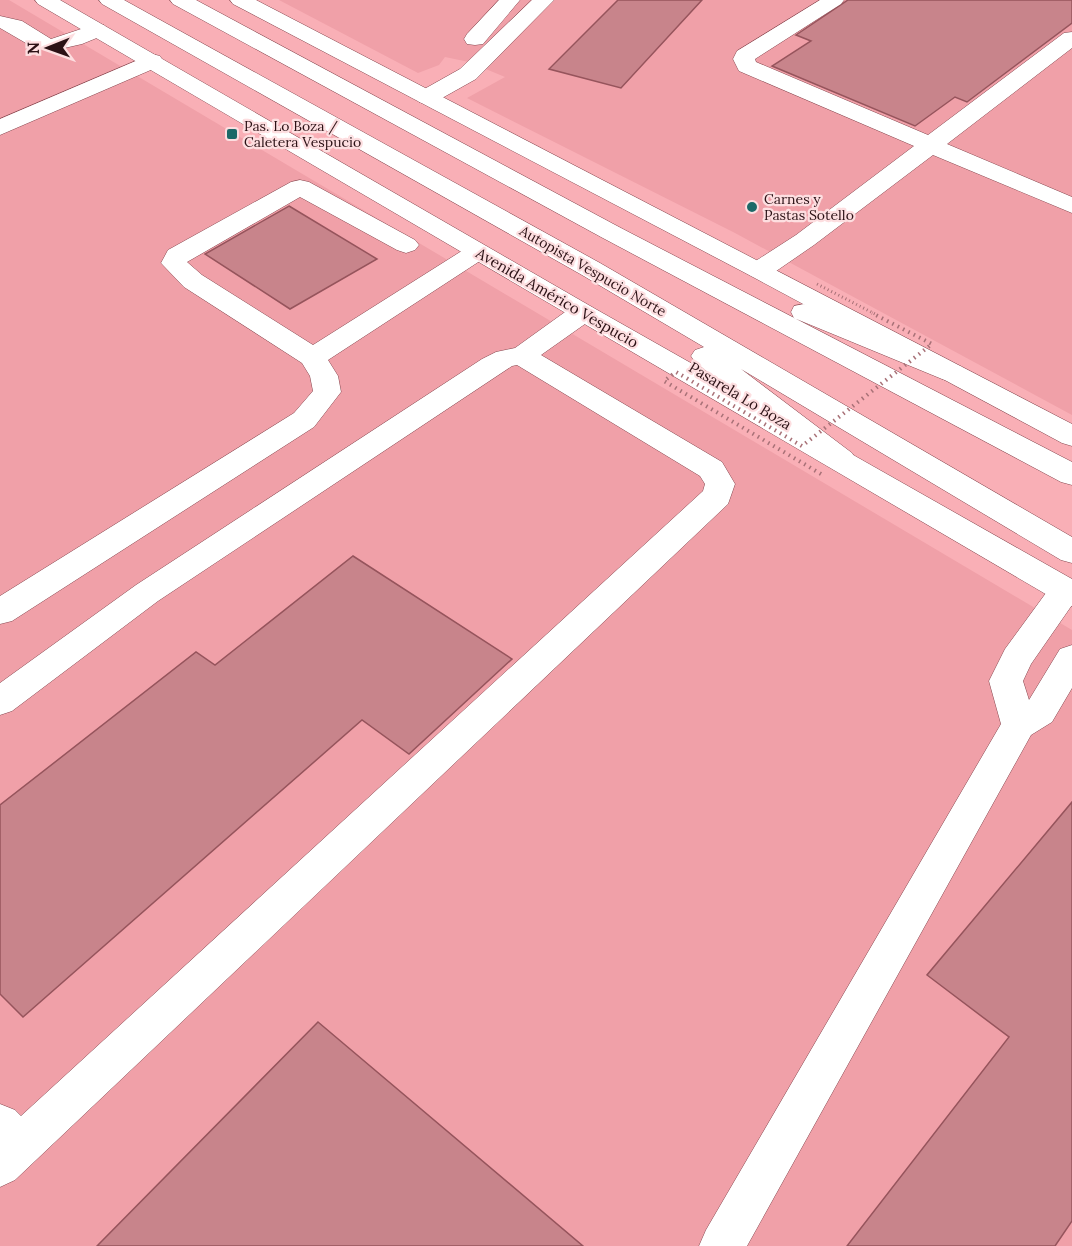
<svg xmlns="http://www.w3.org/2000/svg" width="1072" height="1246" viewBox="0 0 1072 1246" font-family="Lora,serif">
  <rect width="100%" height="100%" fill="#f9afb6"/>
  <path fill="#f0a0a8" d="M 0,0 L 9,0 L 1072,630 L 1072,1246 L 0,1246 Z
    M 279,0 L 1072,0 L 1072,415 L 735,233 L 467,98 L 505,77 L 469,62 L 445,57 L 439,65 L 418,73 Z"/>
  <path fill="#c8848b" stroke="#96545c" stroke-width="1.5" d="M 618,0 L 702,0 L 621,88 L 549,69 Z
    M 848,0 L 1072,0 L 1072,23 L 967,102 L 955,97 L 915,126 L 772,66 L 811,41 L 796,35 Z
    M 289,206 L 377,259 L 290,309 L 205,254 Z
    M 353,556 L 512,659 L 409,754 L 362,720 L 23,1017 L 0,994 L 0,805 L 196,652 L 215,665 Z
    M 1072,802 L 1072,1221 L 1055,1246 L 847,1246 L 1009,1037 L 927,975 Z
    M 318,1022 L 583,1246 L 97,1246 Z"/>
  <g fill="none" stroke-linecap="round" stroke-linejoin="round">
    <defs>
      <path id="minor" d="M 499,0 L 520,0 L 483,44 L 475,45 L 467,44 L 464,39 L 467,34 Z
        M 532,0 L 554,0 L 476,79 L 435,102 L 427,104 L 419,102 L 416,97 L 419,92 L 460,69 Z
        M 820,0 L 844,0 L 841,4 L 755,59 L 756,62 L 928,135 L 1064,33 L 1072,32 L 1072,48 L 947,144 L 1072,197 L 1072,213 L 933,155 L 814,245 L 769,276 L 760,278 L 751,276 L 747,270 L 751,264 L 796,235 L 914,146 L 739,71 L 733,59 L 737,51 Z
        M 0,16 L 22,21 L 51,39 L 96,24 L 104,25 L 107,30 L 104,35 L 82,44 L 51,51 L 31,46 L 0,28 Z
        M 152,54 L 160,56 L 163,61 L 160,66 L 0,135 L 0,119 Z
        M 300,180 L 309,182 L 415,240 L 419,245 L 415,250 L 406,253 L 397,250 L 300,197 L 187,262 L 202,275 L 313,345 L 468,247 L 477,244 L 486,247 L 490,252 L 486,257 L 328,360 L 338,376 L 341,392 L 314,427 L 12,621 L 0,624 L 0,596 L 294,413 L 313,391 L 310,376 L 302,363 L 184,287 L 161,263 L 168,250 L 291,182 Z
        M 582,305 L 592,307 L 595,313 L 592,319 L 541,355 L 722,462 L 735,484 L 728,504 L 15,1180 L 0,1187 L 0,1104 L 15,1110 L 21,1116 L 703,491 L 705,484 L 700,476 L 517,365 L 512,366 L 158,601 L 12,711 L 0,715 L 0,683 L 136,585 L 482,359 L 496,352 L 515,348 L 572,307 Z
        M 1065,578 L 1072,580 L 1072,605 L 1031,664 L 1023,681 L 1029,700 L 1060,649 L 1072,645 L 1072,688 L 1052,722 L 1031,735 L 747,1246 L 699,1246 L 706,1230 L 1001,724 L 989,681 L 1005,649 L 1054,582 Z"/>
      <path id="major" d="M 35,0 L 60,0 L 592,307 L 1072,579 L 1072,606 L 1061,603 L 38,4 Z
        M 230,0 L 256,0 L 1072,424 L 1072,446 L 1062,443 L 751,276 L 233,4 Z"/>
      <path id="highway" d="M 99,0 L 124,0 L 600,263 L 1072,537 L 1072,563 L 1061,560 L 741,369 L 852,453 L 856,460 L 852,467 L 841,470 L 830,467 L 695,362 L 691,356 L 695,350 L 704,347 L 582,275 L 102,4 Z
        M 170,0 L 196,0 L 619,227 L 1072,462 L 1072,485 L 1061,482 L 601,237 L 173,4 Z
        M 804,304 L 962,367 L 966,373 L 962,379 L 952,382 L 942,379 L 794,318 L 791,312 L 794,306 Z"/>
    </defs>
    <use href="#minor" stroke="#85464e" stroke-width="1"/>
    <use href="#major" stroke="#85464e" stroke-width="1"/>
    <use href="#highway" stroke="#85464e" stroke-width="1"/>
    <use href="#minor" fill="#fff" fill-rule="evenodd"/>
    <use href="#major" fill="#fff" fill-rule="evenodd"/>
    <use href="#highway" fill="#fff" fill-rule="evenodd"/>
    <path stroke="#a87177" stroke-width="3" stroke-dasharray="1 3" stroke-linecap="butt" d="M 817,284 L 875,314"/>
    <path stroke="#a87177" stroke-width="4" stroke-dasharray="1.5 4.5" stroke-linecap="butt" d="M 821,474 L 664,381 L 676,372 L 802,446 L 932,344 L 872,313"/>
  </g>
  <g fill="#1c6968" stroke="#fddee0" stroke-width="2">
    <rect x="226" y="128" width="12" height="12" rx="3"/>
    <circle cx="752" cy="207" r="6"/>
  </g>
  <g text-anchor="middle" stroke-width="4.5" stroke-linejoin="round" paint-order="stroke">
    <g font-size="14" fill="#2b1115" stroke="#fddee0" text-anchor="start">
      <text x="244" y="131">Pas. Lo Boza /<tspan x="244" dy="16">Caletera Vespucio</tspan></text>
      <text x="764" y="204">Carnes y<tspan x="764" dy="16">Pastas Sotello</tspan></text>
    </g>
    <g font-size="14" fill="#2b1115" stroke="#fddee0">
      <text transform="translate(593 271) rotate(30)" y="5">Autopista Vespucio Norte</text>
    </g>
    <g font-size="15" fill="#2b1115" stroke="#fddee0">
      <text transform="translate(557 298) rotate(30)" y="5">Avenida Américo Vespucio</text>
      <text transform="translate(740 396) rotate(31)" y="5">Pasarela Lo Boza</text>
    </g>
  </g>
  <g transform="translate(48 48) rotate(269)" stroke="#fddee0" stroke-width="4.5" paint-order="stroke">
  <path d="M0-4.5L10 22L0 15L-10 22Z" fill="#2b1115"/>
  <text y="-9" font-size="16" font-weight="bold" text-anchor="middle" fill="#2b1115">N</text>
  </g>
</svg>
